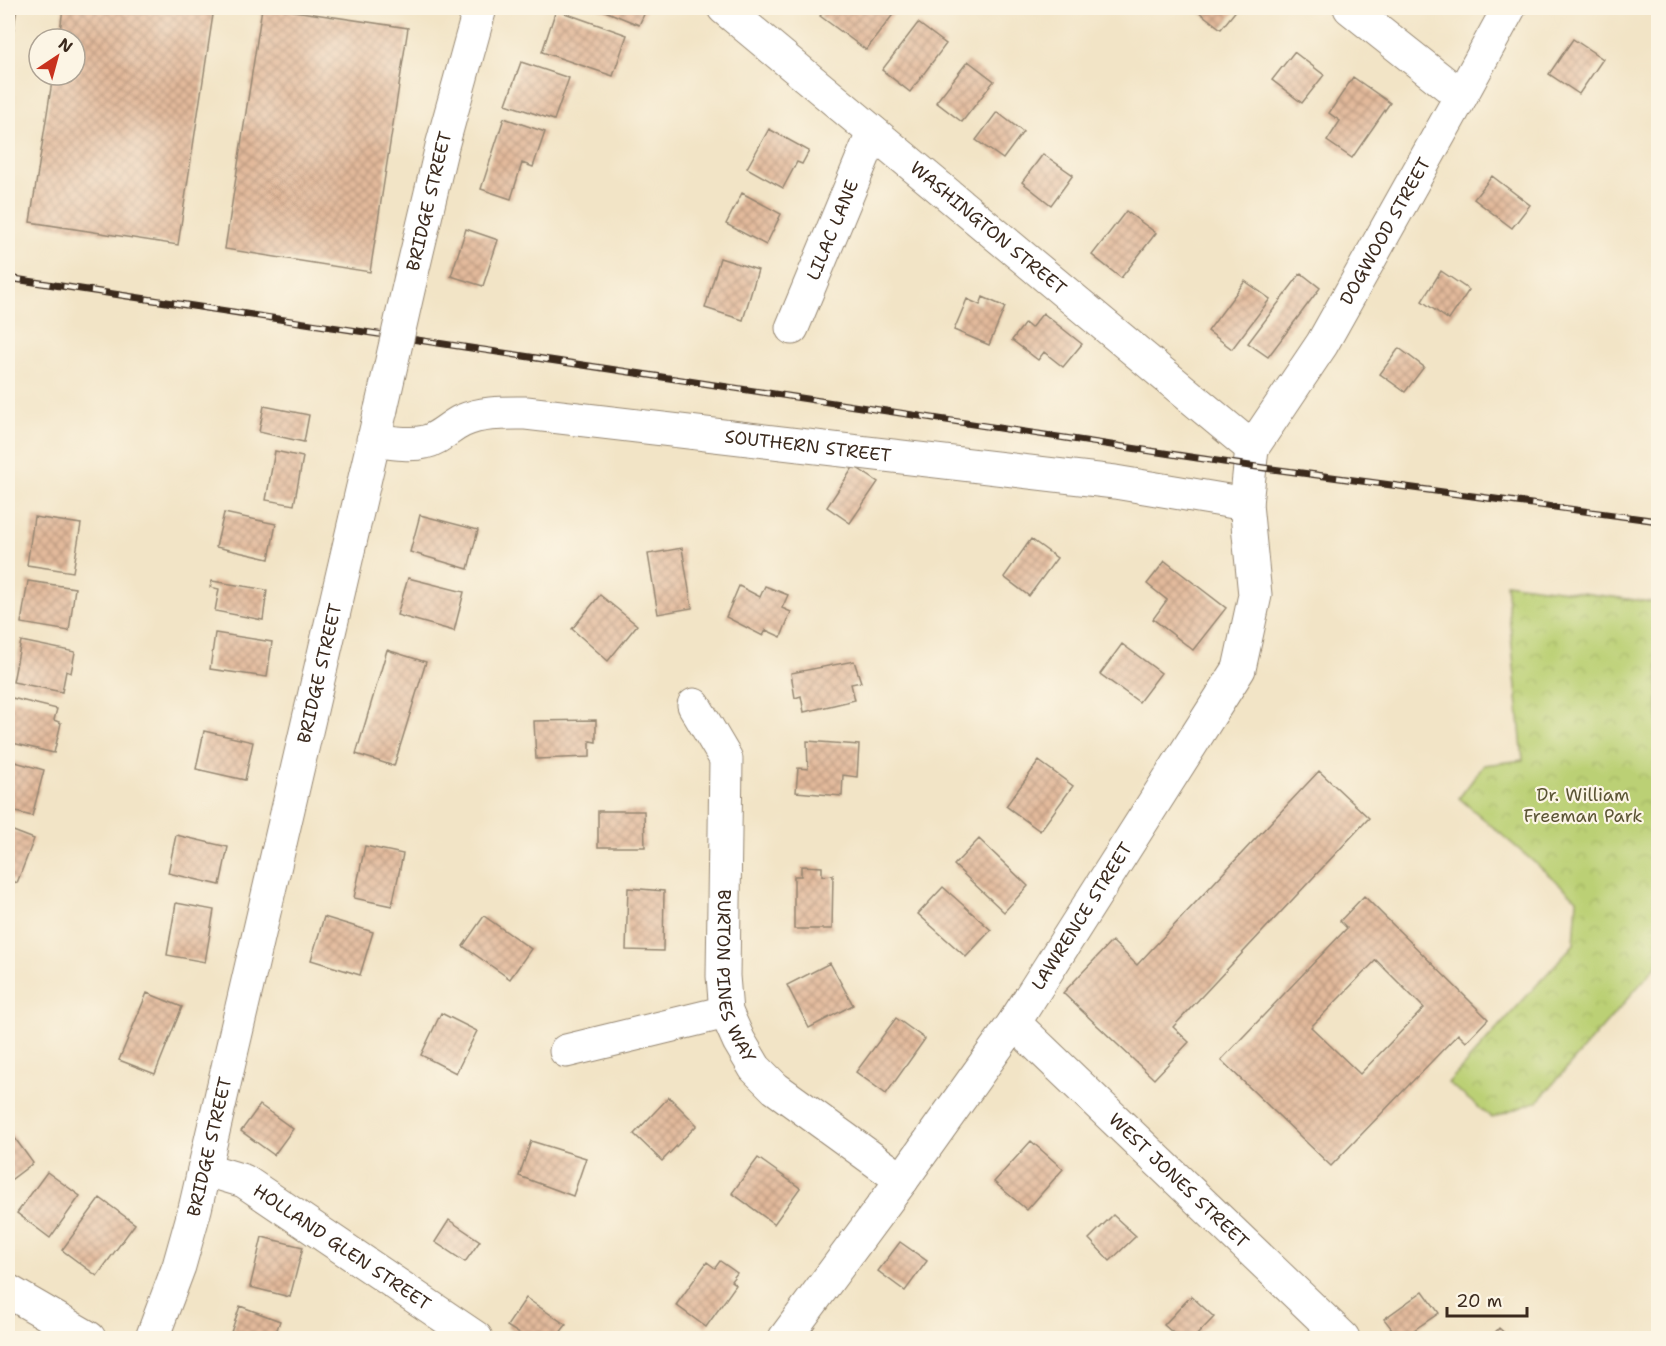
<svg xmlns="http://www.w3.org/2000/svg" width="1666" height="1346" viewBox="0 0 1666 1346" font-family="'Shantell Sans',sans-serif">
  <defs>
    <pattern id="park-crowns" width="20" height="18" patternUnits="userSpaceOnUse" patternTransform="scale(1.5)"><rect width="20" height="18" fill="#bbd074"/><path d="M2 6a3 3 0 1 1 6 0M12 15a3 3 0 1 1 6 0" fill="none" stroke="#a2b364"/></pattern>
    <pattern id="building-cross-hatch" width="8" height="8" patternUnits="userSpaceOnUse" patternTransform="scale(1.5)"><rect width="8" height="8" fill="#e3ba9b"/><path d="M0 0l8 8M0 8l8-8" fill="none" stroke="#b9977e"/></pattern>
  </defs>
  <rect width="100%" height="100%" fill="#fcf5e5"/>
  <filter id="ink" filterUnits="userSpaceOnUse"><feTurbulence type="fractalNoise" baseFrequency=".0167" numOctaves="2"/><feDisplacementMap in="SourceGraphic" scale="12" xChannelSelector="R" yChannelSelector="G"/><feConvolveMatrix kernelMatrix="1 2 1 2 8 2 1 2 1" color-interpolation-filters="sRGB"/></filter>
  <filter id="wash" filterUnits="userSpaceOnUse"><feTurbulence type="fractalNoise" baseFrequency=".008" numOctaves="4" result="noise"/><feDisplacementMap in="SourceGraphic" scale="24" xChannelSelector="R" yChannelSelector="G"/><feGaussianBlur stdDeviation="1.35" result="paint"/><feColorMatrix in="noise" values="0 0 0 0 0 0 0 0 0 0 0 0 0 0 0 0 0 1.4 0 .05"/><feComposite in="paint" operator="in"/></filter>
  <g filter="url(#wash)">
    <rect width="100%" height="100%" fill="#f2e4c6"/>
    <path fill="url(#park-crowns)" stroke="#7b7d49" stroke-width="1.5" d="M 1506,583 L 1658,603 L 1658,964 L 1538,1101 L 1492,1118 L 1448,1083 L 1574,944 L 1577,899 L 1459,798 L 1484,765 L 1523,760 Z"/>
    <g id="blocks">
      <path fill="url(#building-cross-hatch)" fill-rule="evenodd" d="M 8,8 L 17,8 L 9,59 L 8,59 Z
        M 63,8 L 214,8 L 178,245 L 30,222 L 53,75 L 75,75 L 75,39 L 59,39 Z
        M 262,8 L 274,8 L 408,28 L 370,272 L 225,249 Z
        M 598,8 L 647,8 L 639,25 Z
        M 827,8 L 898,8 L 866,50 L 820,16 Z
        M 1194,8 L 1238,8 L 1221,29 Z
        M 556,10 L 627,35 L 613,76 L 542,52 Z
        M 918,23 L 946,44 L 910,92 L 882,70 Z
        M 1573,39 L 1603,59 L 1579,94 L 1549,74 Z
        M 1294,52 L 1324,75 L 1302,103 L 1272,80 Z
        M 968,61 L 994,81 L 962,122 L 936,102 Z
        M 521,62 L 569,78 L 554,120 L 506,104 Z
        M 1353,77 L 1390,103 L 1352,158 L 1327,141 L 1340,121 L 1329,113 Z
        M 997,112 L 1023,132 L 1003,159 L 976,140 Z
        M 504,118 L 545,132 L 533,167 L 522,163 L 511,199 L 481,189 Z
        M 769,129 L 809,151 L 802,164 L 797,162 L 783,188 L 747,168 Z
        M 1043,154 L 1073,175 L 1051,205 L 1022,182 Z
        M 1492,176 L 1530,205 L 1512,228 L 1474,199 Z
        M 742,193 L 781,214 L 766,245 L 726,224 Z
        M 1126,211 L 1156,233 L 1121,278 L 1092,255 Z
        M 466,229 L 498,240 L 483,286 L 451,276 Z
        M 720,258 L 758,270 L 743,320 L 705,308 Z
        M 1441,271 L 1469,290 L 1449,320 L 1422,301 Z
        M 1301,273 L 1320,288 L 1268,357 L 1248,343 Z
        M 1245,281 L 1270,299 L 1232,349 L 1208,331 Z
        M 983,297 L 1005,307 L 989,345 L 954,330 L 967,299 L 980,305 Z
        M 1043,313 L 1082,344 L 1063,367 L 1044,352 L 1038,360 L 1012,340 L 1025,323 L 1031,328 Z
        M 1399,348 L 1424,367 L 1405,392 L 1380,374 Z
        M 264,406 L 309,415 L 304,442 L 259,432 Z
        M 275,451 L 303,457 L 294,505 L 266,500 Z
        M 854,466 L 878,482 L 850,523 L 827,507 Z
        M 224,513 L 276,524 L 269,559 L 216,547 Z
        M 420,515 L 478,530 L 468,569 L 410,552 Z
        M 34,517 L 81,524 L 73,572 L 27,565 Z
        M 1031,539 L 1057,558 L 1029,596 L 1004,577 Z
        M 682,548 L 692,608 L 658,614 L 648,554 Z
        M 1165,561 L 1226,608 L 1193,650 L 1153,619 L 1167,600 L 1147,584 Z
        M 408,578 L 464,592 L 454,631 L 397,615 Z
        M 28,581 L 75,588 L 69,631 L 21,623 Z
        M 212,581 L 267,590 L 263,620 L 215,611 L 219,589 L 210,587 Z
        M 739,586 L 760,597 L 765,586 L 788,595 L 782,608 L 791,612 L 781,637 L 766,630 L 763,636 L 726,617 Z
        M 600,595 L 637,625 L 608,661 L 572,629 Z
        M 215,633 L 272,642 L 267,677 L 210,669 Z
        M 21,641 L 75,652 L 71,673 L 66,671 L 62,692 L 13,682 Z
        M 1122,644 L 1161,673 L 1139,702 L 1100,674 Z
        M 387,650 L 426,662 L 394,766 L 356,754 Z
        M 854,661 L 861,682 L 851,684 L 855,700 L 804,712 L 801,696 L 795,698 L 791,673 Z
        M 12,698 L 57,709 L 54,720 L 61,723 L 54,753 L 8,742 L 8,717 Z
        M 596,720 L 596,742 L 590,741 L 590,757 L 536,759 L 534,721 Z
        M 204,731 L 253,742 L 245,780 L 196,769 Z
        M 807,741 L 859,745 L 857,777 L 843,775 L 842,796 L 796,792 L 798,768 L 808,769 Z
        M 8,760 L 44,770 L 32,816 L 8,810 Z
        M 1039,761 L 1073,786 L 1040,831 L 1006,806 Z
        M 1319,771 L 1369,818 L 1173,1027 L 1189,1042 L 1154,1079 L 1063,993 L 1112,941 L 1137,965 Z
        M 598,811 L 644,811 L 645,847 L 598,847 Z
        M 8,829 L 34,839 L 17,883 L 8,879 Z
        M 176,835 L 228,847 L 220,885 L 168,873 Z
        M 979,839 L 1028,886 L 1004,912 L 954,865 Z
        M 365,846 L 403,854 L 392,906 L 354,898 Z
        M 801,866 L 822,867 L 822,876 L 833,875 L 832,929 L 794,929 L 794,876 L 801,876 Z
        M 943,887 L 991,930 L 966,957 L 918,914 Z
        M 628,888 L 664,891 L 663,951 L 626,950 Z
        M 1364,896 L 1488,1019 L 1466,1042 L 1458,1034 L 1331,1166 L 1221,1060 L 1347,928 L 1340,921 ZM 1376,960 L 1424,1008 L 1360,1074 L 1311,1027 Z
        M 176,903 L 214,910 L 205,962 L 167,955 Z
        M 484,916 L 531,949 L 510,979 L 463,946 Z
        M 324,917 L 373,932 L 360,975 L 311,960 Z
        M 830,963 L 853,1005 L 809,1028 L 787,985 Z
        M 147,993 L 182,1007 L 155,1074 L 119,1060 Z
        M 441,1013 L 477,1031 L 456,1073 L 421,1055 Z
        M 896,1018 L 925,1039 L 886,1094 L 856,1072 Z
        M 669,1097 L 697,1125 L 662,1161 L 634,1134 Z
        M 260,1105 L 293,1129 L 274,1155 L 241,1131 Z
        M 9,1130 L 33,1163 L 8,1182 L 8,1131 Z
        M 531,1141 L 586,1158 L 573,1196 L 519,1176 Z
        M 1031,1141 L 1063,1169 L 1027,1210 L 994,1182 Z
        M 758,1158 L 800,1188 L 774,1224 L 732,1193 Z
        M 47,1172 L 80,1196 L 50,1238 L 17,1213 Z
        M 100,1198 L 135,1224 L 97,1276 L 62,1250 Z
        M 1113,1215 L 1136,1236 L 1110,1261 L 1089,1239 Z
        M 449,1220 L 480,1241 L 465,1262 L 435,1242 Z
        M 262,1237 L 303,1247 L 290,1297 L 250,1287 Z
        M 900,1242 L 927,1261 L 905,1291 L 878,1271 Z
        M 720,1261 L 737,1273 L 731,1281 L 736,1285 L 706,1327 L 676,1305 L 707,1262 L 715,1268 Z
        M 1423,1291 L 1439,1313 L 1402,1338 L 1399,1338 L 1384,1319 Z
        M 1191,1296 L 1214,1317 L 1194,1338 L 1179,1338 L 1164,1325 Z
        M 526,1298 L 566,1325 L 556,1338 L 526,1338 L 507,1326 Z
        M 240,1306 L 280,1321 L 274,1338 L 229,1338 Z
        M 1499,1328 L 1510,1338 L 1490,1338 Z"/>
    </g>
  </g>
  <g filter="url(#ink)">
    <use href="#blocks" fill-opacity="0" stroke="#968772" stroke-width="1.5"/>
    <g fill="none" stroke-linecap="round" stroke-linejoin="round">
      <defs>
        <g id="minor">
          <path id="s1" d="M 724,8 L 1252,448"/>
          <path d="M 1350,8 L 1461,96"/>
          <path id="s2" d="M 411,277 L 442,146 L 480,8"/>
          <path id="s3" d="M 792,328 L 873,133"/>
          <path id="s4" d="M 373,440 C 389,442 409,446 425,442 C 439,439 449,427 462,421 C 482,412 505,413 526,413 L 1115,482 L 1246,504"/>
          <path id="s5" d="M 694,705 L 726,759 L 723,976 L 726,1012 L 739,1041 L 755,1068 L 775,1088 L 902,1180"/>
          <path id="s6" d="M 1014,1023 L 1343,1338"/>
          <path d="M 566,1051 L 726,1012"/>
          <path id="s7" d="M 204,1169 L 244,1181 L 476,1338"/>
          <path d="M 8,1291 L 89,1338"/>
          <path id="s8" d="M 152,1338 L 179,1266 L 195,1209 L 381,409"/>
          <path id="s9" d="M 785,1338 L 902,1180 L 1014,1023 L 1239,669 L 1255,595 L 1246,504 L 1252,448 L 1322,344 L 1461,96 L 1509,8"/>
        </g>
      </defs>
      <use href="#minor" stroke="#968772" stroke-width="35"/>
      <use href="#minor" stroke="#fff" stroke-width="33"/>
      <defs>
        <path id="rail" d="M 8,278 L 1250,466 L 1658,521"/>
      </defs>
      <use href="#rail" stroke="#3b2a1e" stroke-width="7"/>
      <use href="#rail" stroke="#fcf5e5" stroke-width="4.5" stroke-dasharray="14" stroke-linecap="butt"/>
      <defs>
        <path id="minor-bridge" d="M 381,409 L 411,277"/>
      </defs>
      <use href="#minor-bridge" stroke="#968772" stroke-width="35" stroke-linecap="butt"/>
      <use href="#minor-bridge" stroke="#fff" stroke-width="33"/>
    </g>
  </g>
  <g text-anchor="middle" stroke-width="4.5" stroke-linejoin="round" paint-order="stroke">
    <g font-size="18" fill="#3b2a1e" stroke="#fcf5e5">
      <text dy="6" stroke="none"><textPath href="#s2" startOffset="78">BRIDGE STREET</textPath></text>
      <text dy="6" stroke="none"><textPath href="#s1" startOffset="344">WASHINGTON STREET</textPath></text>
      <text dy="6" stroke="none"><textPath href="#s3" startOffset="106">LILAC LANE</textPath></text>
      <text dy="6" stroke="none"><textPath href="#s9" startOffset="1287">DOGWOOD STREET</textPath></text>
      <text dy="6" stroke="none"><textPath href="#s4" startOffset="444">SOUTHERN STREET</textPath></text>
      <text dy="6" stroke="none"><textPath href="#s8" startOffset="686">BRIDGE STREET</textPath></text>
      <text dy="6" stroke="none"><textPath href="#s9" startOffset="516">LAWRENCE STREET</textPath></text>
      <text dy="6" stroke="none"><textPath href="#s5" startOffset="282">BURTON PINES WAY</textPath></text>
      <text dy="6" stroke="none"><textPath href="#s8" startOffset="200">BRIDGE STREET</textPath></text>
      <text dy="6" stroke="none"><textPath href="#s6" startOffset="228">WEST JONES STREET</textPath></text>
      <text dy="6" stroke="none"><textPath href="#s7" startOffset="160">HOLLAND GLEN STREET</textPath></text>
    </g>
    <g font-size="18" fill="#5b5434" stroke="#fcf5e5">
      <text x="1583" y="801">Dr. William<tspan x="1583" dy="21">Freeman Park</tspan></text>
    </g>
  </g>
  <rect width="1666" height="1346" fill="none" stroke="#fcf5e5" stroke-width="30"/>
  <g transform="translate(57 57) rotate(36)"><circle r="28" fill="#fcf5e5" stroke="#afa495" stroke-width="1.5"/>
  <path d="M0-4.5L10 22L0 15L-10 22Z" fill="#c8321e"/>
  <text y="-9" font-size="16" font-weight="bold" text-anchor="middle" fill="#3b2a1e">N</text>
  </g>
  <path d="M1447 1307v9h80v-9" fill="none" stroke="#3b2a1e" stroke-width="3"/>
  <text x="1456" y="1307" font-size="18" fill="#3b2a1e" stroke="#fcf5e5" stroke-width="4.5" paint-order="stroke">20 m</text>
</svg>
